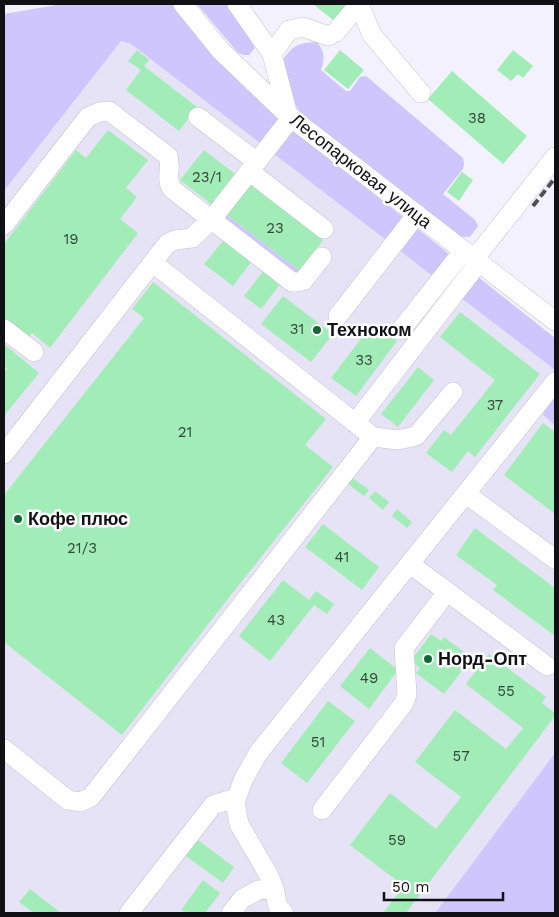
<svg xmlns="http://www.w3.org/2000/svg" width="559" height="917" viewBox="0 0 559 917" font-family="'Work Sans',sans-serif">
  <rect width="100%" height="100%" fill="#f3f1fe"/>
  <path fill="#e6e3f6" d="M 121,41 L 131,44 L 555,370 L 555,753 L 435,913 L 4,913 L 4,191 L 118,45 Z"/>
  <path fill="#d0c6fe" d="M 62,4 L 172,4 L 213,54 L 247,90 L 311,144 L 555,338 L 555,370 L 131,44 L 121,41 L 118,45 L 4,191 L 4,14 Z
    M 197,4 L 226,4 L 255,44 L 254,49 L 249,55 L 244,55 L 238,53 Z
    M 317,42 C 325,53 325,57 321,70 L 346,91 L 350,91 L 360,77 L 366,76 L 463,158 L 464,164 L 463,169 L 443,194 L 475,220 L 478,226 L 470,237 L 460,237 L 303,116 L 292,100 L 281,62 C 294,45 296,43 317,42 Z
    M 227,215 L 300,271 L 296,275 L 221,218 Z
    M 555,394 L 555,425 L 543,415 L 544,410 Z
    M 555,753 L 555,913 L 435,913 Z"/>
  <path fill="#a2edb7" d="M 313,4 L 347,4 L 333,20 Z
    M 137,50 L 149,60 L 144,66 L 197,107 L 179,131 L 126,90 L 141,70 L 128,61 Z
    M 340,50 L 364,70 L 348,89 L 324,70 Z
    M 513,50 L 533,66 L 523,78 L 518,74 L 511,81 L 497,70 Z
    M 452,71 L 527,136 L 503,164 L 428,99 Z
    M 108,130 L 148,160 L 126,188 L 137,197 L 120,219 L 138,233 L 50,348 L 32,333 L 28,339 L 4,320 L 4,244 L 76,150 L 86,158 Z
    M 204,150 L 235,174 L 211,204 L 180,180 Z
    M 462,172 L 473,180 L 459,201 L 447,192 Z
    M 250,184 L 323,240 L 300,271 L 227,215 Z
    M 227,236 L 255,257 L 233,286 L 204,264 Z
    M 268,265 L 285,278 L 261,309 L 244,296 Z
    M 153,282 L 326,419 L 305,445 L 333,467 L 227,600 L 122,735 L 4,642 L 4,495 L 144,318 L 132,309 Z
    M 283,296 L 333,334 L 311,362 L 261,324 Z
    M 460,312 L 540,374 L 475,457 L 468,451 L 452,472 L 426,453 L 444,430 L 451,435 L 495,380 L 440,337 Z
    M 373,323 L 397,341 L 356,396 L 331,378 Z
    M 4,344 L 39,373 L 4,416 L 4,372 L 7,368 L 4,366 Z
    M 418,367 L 434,380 L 398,427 L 381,414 Z
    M 543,423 L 555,432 L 555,514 L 504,475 Z
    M 353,478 L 369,490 L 364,496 L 348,484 Z
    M 375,491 L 389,502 L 383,510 L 369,498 Z
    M 397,509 L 412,522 L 407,528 L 392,516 Z
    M 323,524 L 379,567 L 362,590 L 305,547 Z
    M 475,528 L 555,588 L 555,636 L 493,590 L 497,585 L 456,555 Z
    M 283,580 L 309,600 L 316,591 L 334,604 L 327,614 L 314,605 L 270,661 L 239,636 Z
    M 431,634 L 441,641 L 444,637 L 472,658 L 444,694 L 416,673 L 420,668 L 411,661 Z
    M 370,648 L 398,670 L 369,709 L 340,686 Z
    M 489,654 L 546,697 L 542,703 L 555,713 L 555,716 L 406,913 L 383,913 L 404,886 L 350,845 L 390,793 L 436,829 L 461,797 L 415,762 L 455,710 L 506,749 L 523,728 L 466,684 Z
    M 328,701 L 355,721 L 307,783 L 281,763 Z
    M 198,840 L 234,867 L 223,883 L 186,856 Z
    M 203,880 L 220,893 L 205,913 L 187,913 L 181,910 Z
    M 30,889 L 61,913 L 34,913 L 19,902 Z"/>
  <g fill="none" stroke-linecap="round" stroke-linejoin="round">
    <defs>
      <path id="minor" d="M 183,4 L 221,51 L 289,116 L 555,321
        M 237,4 L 272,54
        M 359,4 L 372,35 L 421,93
        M 288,115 L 272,54 L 289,30 L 303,27 L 328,36 L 336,32 L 359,4
        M 198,117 L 257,162
        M 249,171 L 324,229
        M 4,225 L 88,117 L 100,112 L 109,111 L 168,156 C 172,167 165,179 172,189 L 292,282 L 297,282 L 303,281 L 322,257
        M 475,258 L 555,157
        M 338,316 L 417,214
        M 4,329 L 34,352
        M 401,330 L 464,250
        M 355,423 L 479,262
        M 373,437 L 398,440 L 416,436 L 453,392
        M 4,454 L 167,244 L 175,240 L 192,238 L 212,219 L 291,118
        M 466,494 L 555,559
        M 410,564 L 547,666
        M 4,749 L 68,800 L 80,802 L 91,797 L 373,437 L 153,263
        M 322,810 L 404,703 L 407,694 L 404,648 L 447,592
        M 129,913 L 213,805 L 229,800 L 235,802
        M 231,913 L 242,899 L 258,890 L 274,888
        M 284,913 L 278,907 L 274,888 L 268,874 L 239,824 L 235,802 L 244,778 L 259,752 L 555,382"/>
    </defs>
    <use href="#minor" stroke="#c4c3cf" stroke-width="20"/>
    <use href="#minor" stroke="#fff" stroke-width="19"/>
    <path stroke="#504f55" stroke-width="4" stroke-dasharray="8 4" stroke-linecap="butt" d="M 533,206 L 555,178"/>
  </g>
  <g fill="#166737" stroke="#fff" stroke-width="2">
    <circle cx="317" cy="330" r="5"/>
    <circle cx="18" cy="519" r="5"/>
    <circle cx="428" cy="659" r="5"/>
  </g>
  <g text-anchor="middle" stroke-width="5" stroke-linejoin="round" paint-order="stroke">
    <g font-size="15" fill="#35473d">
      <text x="477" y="123">38</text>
      <text x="207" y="182">23/1</text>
      <text x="275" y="233">23</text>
      <text x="71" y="244">19</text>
      <text x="297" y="334">31</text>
      <text x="364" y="365">33</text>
      <text x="495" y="410">37</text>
      <text x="185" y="437">21</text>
      <text x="82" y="553">21/3</text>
      <text x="342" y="562">41</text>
      <text x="276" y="625">43</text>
      <text x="369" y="683">49</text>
      <text x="506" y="696">55</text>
      <text x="318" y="747">51</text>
      <text x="461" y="761">57</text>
      <text x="397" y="845">59</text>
    </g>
    <g font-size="18" fill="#111014" stroke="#fff">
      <text transform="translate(361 171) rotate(38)" y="6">Лесопарковая улица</text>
    </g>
    <g font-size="18" font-weight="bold" fill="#111014" stroke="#fff" text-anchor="start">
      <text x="327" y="336">Техноком</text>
      <text x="28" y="525">Кофе плюс</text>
      <text x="438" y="665">Норд-Опт</text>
    </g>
  </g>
  <rect width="559" height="917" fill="none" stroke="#111014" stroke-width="10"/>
  <path d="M384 892v8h119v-8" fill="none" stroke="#111014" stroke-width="2.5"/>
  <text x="392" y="892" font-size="15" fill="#111014" stroke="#ffffff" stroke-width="4" paint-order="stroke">50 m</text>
</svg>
